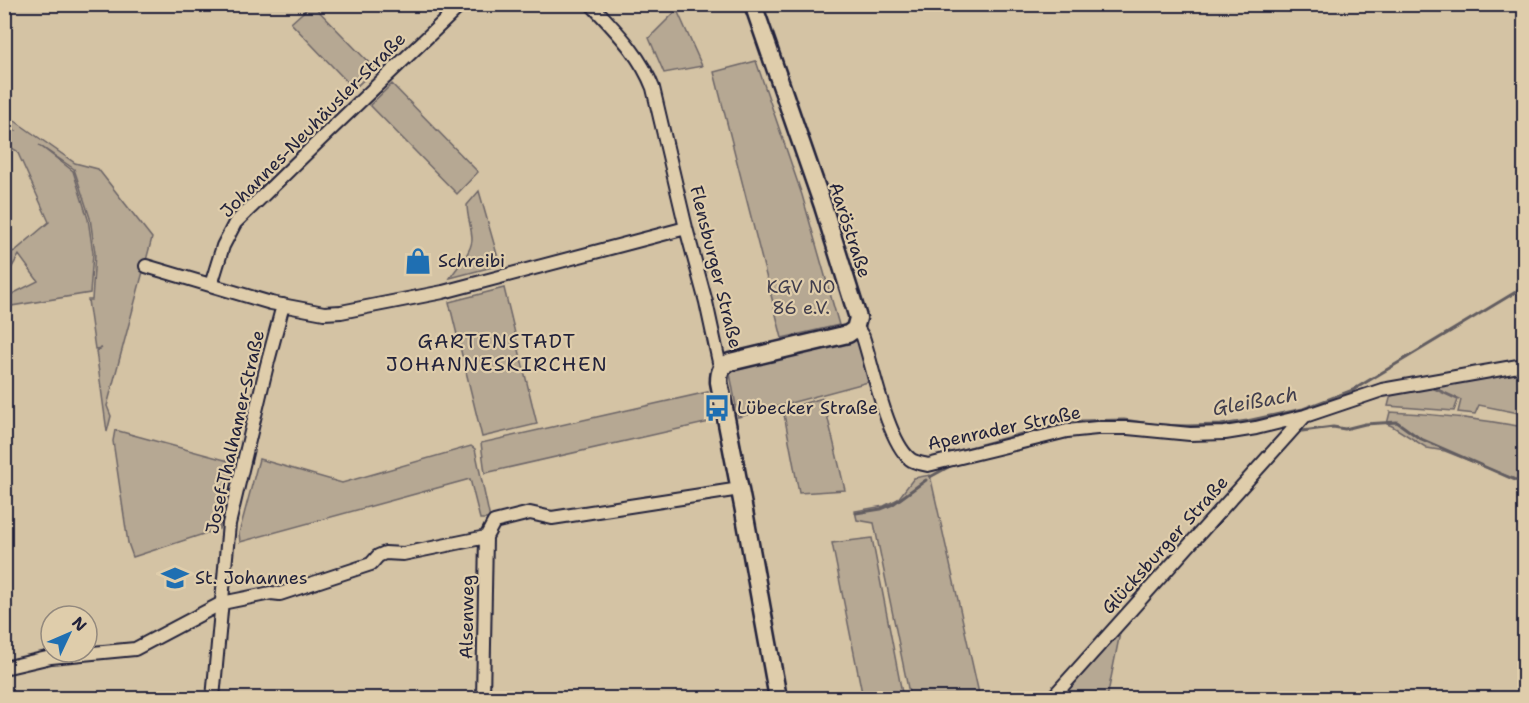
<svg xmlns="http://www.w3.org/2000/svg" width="1529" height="703" viewBox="0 0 1529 703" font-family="'Shantell Sans',sans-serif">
  <rect width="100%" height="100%" fill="#d4c3a4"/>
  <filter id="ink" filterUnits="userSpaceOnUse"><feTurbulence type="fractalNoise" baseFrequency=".0167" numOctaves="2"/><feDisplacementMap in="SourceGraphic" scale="12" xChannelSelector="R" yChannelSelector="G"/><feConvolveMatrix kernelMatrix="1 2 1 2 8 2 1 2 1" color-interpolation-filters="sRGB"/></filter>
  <g filter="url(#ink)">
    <path fill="#b6a893" stroke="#6c6567" stroke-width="1.5" d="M 311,5 L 313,5 L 375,69 L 354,89 L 291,23 Z
      M 677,10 L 702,66 L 664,73 L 649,38 Z
      M 756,61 L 802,195 L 839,325 L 782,338 L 714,72 Z
      M 392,84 L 478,172 L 457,194 L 370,105 Z
      M 5,114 L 75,163 L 98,169 L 152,238 L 107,406 L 111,416 L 107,432 L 96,351 L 102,348 L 95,349 L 88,300 L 92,300 L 95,253 L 90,218 L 74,169 L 39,145 L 73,171 L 88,219 L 93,253 L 90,293 L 5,307 L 5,301 L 6,297 L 38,281 L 19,255 L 5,279 L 4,254 L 15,251 L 49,222 L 17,151 L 5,144 L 5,129 L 17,131 L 5,128 Z
      M 479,191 L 500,265 L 450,278 C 457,267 471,253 472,240 C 472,228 467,217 467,205 Z
      M 504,288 L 537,424 L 482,437 L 449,302 Z
      M 853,337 L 860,341 L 872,381 L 738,417 L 729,368 Z
      M 1524,370 L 1524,414 L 1479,405 L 1475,414 L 1458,412 L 1461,400 L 1433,387 Z
      M 1430,387 L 1458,400 L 1454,411 L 1388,406 L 1392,391 Z
      M 708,392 L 714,421 L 485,473 L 481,443 Z
      M 823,398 L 845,490 L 799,493 L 783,409 Z
      M 1390,412 C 1435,414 1480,419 1524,427 L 1524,480 L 1520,481 L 1445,451 L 1427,448 L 1392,426 L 1387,424 Z
      M 115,430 L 236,463 L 219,529 L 133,557 L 128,543 L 113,441 Z
      M 471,446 L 475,449 L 490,519 L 480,519 L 470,479 L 240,542 L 239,533 L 259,459 L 342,483 Z
      M 930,475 L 980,698 L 910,698 L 874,523 L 857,520 L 855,511 L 884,506 L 898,499 L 914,478 Z
      M 872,538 L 903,698 L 863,698 L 832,543 Z
      M 1121,628 L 1107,698 L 1058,698 Z"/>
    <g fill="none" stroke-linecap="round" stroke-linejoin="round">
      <path stroke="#625d61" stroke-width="3" d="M 1302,431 L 1333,427 L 1345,429 L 1365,424 L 1397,422 L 1419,438 L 1524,484
        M 962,450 L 1040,429 L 1082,421 L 1124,420 L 1157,425 L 1187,426 L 1221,425 L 1247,421 L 1303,409 L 1353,390 L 1524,287
        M 930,477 L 952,465
        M 856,513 L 881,509 L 893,504 L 926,480"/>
      <defs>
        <path id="street" d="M 591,4 C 615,30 640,54 653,88 L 686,228 L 706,302 L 719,362 L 723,366
          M 146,266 L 271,303 L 324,313 L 341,312 L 443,292 L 686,228
          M 211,285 L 223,246 L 235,223 L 324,136 L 462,4
          M 856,326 L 863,337 C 873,367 887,440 910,459 C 915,463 921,463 928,465 L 1067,431 L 1097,428 L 1128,428 L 1190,434 L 1225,433 L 1256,428 L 1305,416 L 1382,390 L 1524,365
          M 4,668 L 51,657 L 135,649 L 222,603 L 271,593 L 280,594 L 371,564 L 378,556 L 385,553 L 403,554 L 486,537 L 494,522 L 530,513 L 552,518 L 740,489
          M 213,698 L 229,524 L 267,365 L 283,305
          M 483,698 L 486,537
          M 1052,698 L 1305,416"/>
        <path id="secondary" d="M 753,4 L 823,206 L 858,318 L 855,329 L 848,334 L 730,362 C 721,367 719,371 719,382 L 744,511 L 778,698"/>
      </defs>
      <use href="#street" stroke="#22223b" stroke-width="16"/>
      <use href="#secondary" stroke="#22223b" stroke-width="21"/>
      <use href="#street" stroke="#dfcdab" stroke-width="12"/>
      <use href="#secondary" stroke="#dfcdab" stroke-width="16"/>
    </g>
  </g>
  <defs>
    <symbol id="shop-bare" viewBox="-9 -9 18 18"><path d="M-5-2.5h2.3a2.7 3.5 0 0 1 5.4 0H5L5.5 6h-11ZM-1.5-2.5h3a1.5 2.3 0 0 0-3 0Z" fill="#1f6fb2" stroke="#dfcdab" stroke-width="2.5" paint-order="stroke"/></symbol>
    <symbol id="bus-bare" viewBox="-9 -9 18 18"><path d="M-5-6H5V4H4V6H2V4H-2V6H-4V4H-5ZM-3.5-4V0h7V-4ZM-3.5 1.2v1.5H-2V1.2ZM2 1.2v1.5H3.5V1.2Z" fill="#1f6fb2" stroke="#dfcdab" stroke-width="2.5" paint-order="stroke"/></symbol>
    <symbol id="school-bare" viewBox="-9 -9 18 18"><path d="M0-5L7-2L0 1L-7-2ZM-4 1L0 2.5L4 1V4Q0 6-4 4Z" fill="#1f6fb2" stroke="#dfcdab" stroke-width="2.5" paint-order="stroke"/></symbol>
  </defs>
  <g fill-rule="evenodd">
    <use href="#shop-bare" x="399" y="242" width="38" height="38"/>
    <use href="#bus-bare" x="698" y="389" width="38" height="38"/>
    <use href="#school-bare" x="156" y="559" width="38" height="38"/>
  </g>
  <g text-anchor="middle" stroke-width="4.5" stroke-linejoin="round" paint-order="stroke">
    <g font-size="18" fill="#22223b" stroke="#dfcdab">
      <text transform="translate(313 125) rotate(-45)" y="6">Johannes-Neuhäusler-Straße</text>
      <text transform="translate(850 230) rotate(72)" y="6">Aaröstraße</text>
      <text transform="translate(716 267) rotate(76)" y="6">Flensburger Straße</text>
      <text transform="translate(1004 428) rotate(-12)" y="6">Apenrader Straße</text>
      <text transform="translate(235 432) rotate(-77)" y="6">Josef-Thalhamer-Straße</text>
      <text transform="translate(1165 545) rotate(-48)" y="6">Glücksburger Straße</text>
      <text transform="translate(467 617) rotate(-89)" y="6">Alsenweg</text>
    </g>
    <g font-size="18" fill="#22223b" stroke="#dfcdab" text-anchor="start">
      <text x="438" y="267">Schreibi</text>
      <text x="737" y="414">Lübecker Straße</text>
      <text x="195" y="584">St. Johannes</text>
    </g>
    <g font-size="18" fill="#403d4d" stroke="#dfcdab">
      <text x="801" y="293">KGV NO<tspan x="801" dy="21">86 e.V.</tspan></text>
    </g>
    <g font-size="20" letter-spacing="1.5" fill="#22223b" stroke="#dfcdab">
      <text x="497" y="348">GARTENSTADT<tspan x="497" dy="23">JOHANNESKIRCHEN</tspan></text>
    </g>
    <g font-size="20" font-style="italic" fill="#423f4e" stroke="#dfcdab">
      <text transform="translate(1255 401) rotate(-10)" y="7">Gleißach</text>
    </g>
  </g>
  <rect width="1529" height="703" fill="none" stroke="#dfcdab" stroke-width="24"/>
  <rect x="12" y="12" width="1505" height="679" fill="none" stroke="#22223b" stroke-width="2" filter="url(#ink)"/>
  <g transform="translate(69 634) rotate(46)"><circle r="28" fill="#dfcdab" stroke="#93897e" stroke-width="1.5"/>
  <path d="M0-4.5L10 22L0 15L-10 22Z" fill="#1f6fb2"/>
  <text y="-9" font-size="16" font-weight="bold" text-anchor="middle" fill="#22223b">N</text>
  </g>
</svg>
